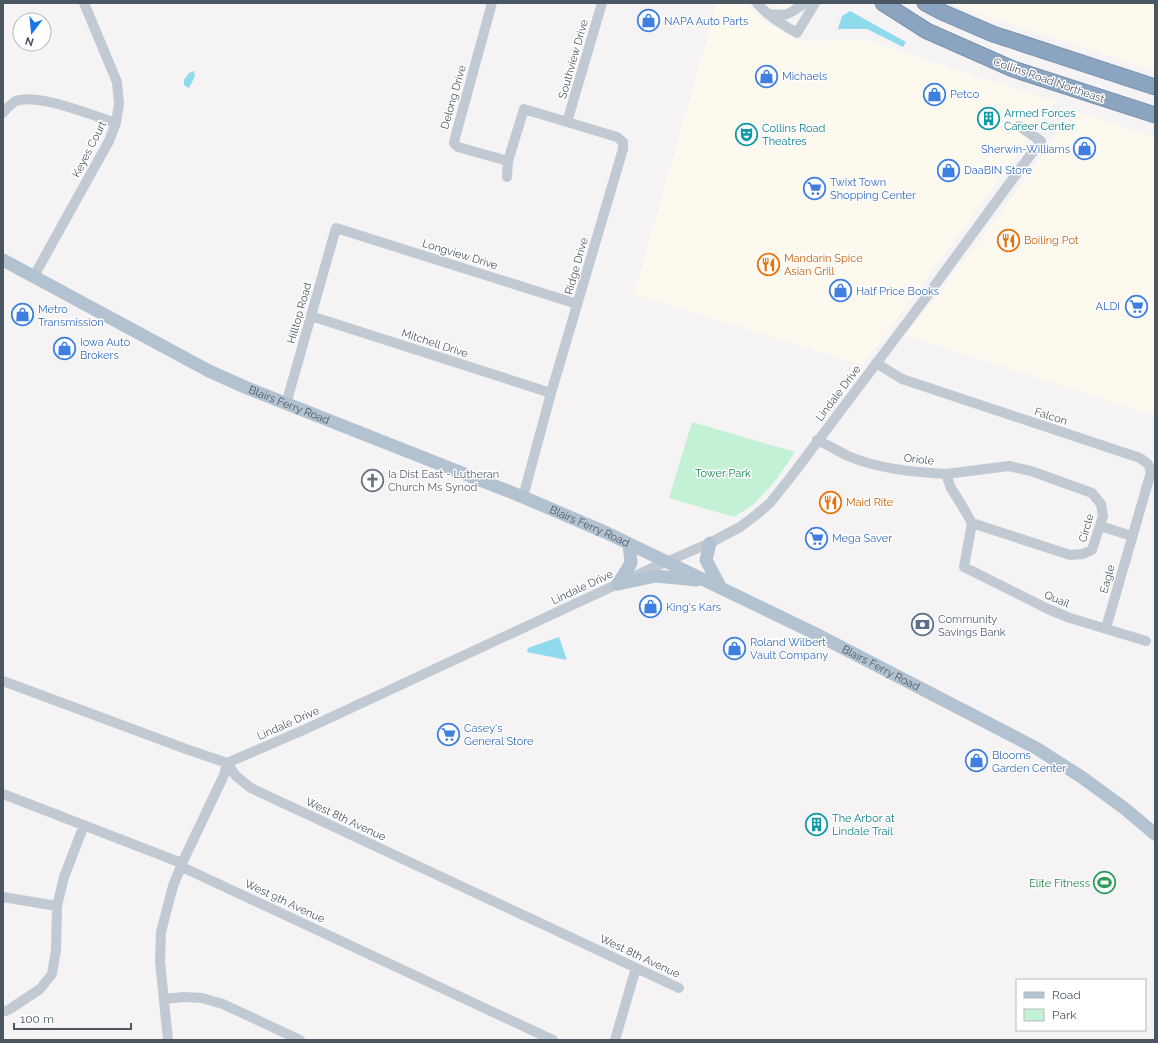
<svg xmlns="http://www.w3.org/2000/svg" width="1158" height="1043" viewBox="0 0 1158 1043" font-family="Raleway,sans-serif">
  <rect width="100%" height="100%" fill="#f5f3f3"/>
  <path fill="#fdf9ef" d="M 717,3 L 745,3 L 768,24 L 800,41 L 865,40 L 1056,102 L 863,365 L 634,294 Z
    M 774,3 L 796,3 L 787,13 Z
    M 947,3 L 1155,3 L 1155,71 Z
    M 1074,111 L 1155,137 L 1155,416 L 906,335 L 993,223 Z"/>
  <path fill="#c3f1d5" d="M 692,422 L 795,452 L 776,480 L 754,504 L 734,517 L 669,498 Z"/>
  <path fill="#90daee" d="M 850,11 L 906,42 L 903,47 L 867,29 L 838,29 L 842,16 Z
    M 194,71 L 195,76 L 189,88 L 184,85 L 184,80 L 189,73 Z
    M 559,637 L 567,660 L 527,652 L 528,648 Z"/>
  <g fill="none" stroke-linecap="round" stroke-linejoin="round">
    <defs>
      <path id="highway" d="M 883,3 L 927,31 L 1013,69 L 1155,115
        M 925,3 L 942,12 L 993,34 L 1155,87"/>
    </defs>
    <use href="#highway" stroke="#7690ad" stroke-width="17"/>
    <path stroke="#c1cad2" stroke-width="10" d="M 492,3 L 455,138 L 454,143 L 458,147 L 508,161
      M 757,3 C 768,16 782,24 797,33 L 815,3
      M 768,14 C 790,16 787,15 805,3
      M 3,113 C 6,109 10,105 14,102 C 34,91 94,116 116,123
      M 567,122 L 602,3
      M 507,177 L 508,161 L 524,109 L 617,137 L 623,142 L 623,149 L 551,393 L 523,497
      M 34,276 L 109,141 L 116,123 L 119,104 L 117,82 L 84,3
      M 311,316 L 551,393
      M 876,363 L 902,379 L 1140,458 L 1148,464 L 1151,472 L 1106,628
      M 286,404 L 336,228 L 577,304
      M 817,440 C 828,445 838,451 848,456 C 879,469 913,472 946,474 L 951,488 L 961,504 L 972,523 L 964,567 L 1048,609 L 1070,618 L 1146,641
      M 946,474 L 1009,466 L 1031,471 L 1092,493 L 1101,504 L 1103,516 L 1092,550 L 1083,554 L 1070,555 L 972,523
      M 1100,526 L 1132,536
      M 3,681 L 186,749 L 227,763 L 236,776 L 251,788 L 679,988
      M 227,763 L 308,728 L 652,568 L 710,543 L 740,527 L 756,515 L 770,503 L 790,478 L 924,300 L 1023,165 L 1041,141 L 1019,126
      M 3,794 L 179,862 L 182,867 L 553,1040
      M 3,897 L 57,906
      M 164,999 L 184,997 L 202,998 L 223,1004 L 300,1040
      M 3,1012 L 10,1009 L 40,989 L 52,974 L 56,950 L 57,906 L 64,877 L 84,825
      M 168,1040 L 160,961 L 161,932 L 173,886 L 184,859 L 224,775 L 227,763
      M 615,1040 L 636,968"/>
    <g stroke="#b3c2d1" stroke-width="13">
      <path id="s1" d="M 3,260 L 209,371 L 247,388 L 523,497 L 607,533 L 814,633 L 1036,748 L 1080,776 L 1124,808 L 1155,834"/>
      <path d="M 710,543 L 706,560 L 721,588"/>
      <path d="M 618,584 L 656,576 L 697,580"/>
      <path d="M 618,584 L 631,563 L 629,544"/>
    </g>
    <use href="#highway" stroke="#8ba5c1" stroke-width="15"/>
  </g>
  <defs>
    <symbol id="shop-ring" viewBox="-11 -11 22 22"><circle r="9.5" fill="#fff" stroke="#3f7fe0" stroke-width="1.5"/><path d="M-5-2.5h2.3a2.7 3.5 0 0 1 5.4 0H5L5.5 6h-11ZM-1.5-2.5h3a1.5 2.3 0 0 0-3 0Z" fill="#3f7fe0"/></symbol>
    <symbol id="building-ring" viewBox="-11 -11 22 22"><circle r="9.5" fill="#fff" stroke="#0f9aa8" stroke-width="1.5"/><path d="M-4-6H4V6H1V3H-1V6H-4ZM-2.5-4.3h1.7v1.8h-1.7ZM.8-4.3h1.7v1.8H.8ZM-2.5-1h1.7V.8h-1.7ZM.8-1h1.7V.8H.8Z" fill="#0f9aa8"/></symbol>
    <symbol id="theatre-ring" viewBox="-11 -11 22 22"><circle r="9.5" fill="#fff" stroke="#0f9aa8" stroke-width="1.5"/><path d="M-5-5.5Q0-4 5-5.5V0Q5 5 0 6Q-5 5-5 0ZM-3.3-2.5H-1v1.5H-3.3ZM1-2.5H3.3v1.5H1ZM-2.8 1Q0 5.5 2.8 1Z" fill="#0f9aa8"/></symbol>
    <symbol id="supermarket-ring" viewBox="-11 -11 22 22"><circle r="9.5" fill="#fff" stroke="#3f7fe0" stroke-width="1.5"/><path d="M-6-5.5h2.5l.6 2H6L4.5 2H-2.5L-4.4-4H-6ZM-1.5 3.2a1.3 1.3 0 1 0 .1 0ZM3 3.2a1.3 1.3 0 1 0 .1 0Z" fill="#3f7fe0"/></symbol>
    <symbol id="restaurant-ring" viewBox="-11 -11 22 22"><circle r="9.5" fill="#fff" stroke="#e8710a" stroke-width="1.5"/><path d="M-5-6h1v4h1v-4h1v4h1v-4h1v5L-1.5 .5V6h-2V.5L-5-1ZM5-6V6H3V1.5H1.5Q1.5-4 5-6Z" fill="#e8710a"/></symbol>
    <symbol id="church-ring" viewBox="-11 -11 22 22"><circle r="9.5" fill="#fff" stroke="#6b7280" stroke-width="1.5"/><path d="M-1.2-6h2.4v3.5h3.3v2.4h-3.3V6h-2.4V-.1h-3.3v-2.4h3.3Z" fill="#6b7280"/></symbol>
    <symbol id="bank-ring" viewBox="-11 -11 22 22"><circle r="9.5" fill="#fff" stroke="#5c6f8a" stroke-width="1.5"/><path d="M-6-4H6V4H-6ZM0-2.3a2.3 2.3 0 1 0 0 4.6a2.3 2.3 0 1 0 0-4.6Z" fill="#5c6f8a"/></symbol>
    <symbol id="stadium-ring" viewBox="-11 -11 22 22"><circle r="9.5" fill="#fff" stroke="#2e9e5b" stroke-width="1.5"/><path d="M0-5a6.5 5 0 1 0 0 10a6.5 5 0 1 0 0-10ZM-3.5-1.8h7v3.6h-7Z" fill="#2e9e5b"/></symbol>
  </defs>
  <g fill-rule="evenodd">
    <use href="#shop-ring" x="636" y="8" width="25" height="25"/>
    <use href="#shop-ring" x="754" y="64" width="25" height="25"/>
    <use href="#shop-ring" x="922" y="82" width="25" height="25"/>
    <use href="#building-ring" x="976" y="106" width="25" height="25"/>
    <use href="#theatre-ring" x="734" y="122" width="25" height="25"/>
    <use href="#shop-ring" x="1072" y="136" width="25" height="25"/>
    <use href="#shop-ring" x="936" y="158" width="25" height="25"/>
    <use href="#supermarket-ring" x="802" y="176" width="25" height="25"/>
    <use href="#restaurant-ring" x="996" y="228" width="25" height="25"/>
    <use href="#restaurant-ring" x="756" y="252" width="25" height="25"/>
    <use href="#shop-ring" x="828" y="278" width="25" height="25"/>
    <use href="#supermarket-ring" x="1124" y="294" width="25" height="25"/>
    <use href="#shop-ring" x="10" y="302" width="25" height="25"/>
    <use href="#shop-ring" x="52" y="336" width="25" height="25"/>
    <use href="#church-ring" x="360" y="468" width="25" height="25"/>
    <use href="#restaurant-ring" x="818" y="490" width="25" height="25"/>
    <use href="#supermarket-ring" x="804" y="526" width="25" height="25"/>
    <use href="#shop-ring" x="638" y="594" width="25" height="25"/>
    <use href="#bank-ring" x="910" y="612" width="25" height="25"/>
    <use href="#shop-ring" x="722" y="636" width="25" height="25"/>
    <use href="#supermarket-ring" x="436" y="722" width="25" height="25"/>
    <use href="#shop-ring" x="964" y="748" width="25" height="25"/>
    <use href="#building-ring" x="804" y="812" width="25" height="25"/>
    <use href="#stadium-ring" x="1092" y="870" width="25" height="25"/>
  </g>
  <g text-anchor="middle" stroke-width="3" stroke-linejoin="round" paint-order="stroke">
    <g font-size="11" fill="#366cbe" stroke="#fff" text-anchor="start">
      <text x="664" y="25">NAPA Auto Parts</text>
      <text x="782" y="80">Michaels</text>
      <text x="950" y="98">Petco</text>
      <text x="1070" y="153" text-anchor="end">Sherwin-Williams</text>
      <text x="964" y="174">DaaBIN Store</text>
      <text x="830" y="186">Twixt Town<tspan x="830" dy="13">Shopping Center</tspan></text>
      <text x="856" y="295">Half Price Books</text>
      <text x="1120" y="310" text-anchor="end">ALDI</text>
      <text x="38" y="313">Metro<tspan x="38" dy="13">Transmission</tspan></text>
      <text x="80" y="346">Iowa Auto<tspan x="80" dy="13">Brokers</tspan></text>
      <text x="832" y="542">Mega Saver</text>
      <text x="666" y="611">King's Kars</text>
      <text x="750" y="646">Roland Wilbert<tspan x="750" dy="13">Vault Company</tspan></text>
      <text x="464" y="732">Casey's<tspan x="464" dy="13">General Store</tspan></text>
      <text x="992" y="759">Blooms<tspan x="992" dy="13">Garden Center</tspan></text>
    </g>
    <g font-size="11" fill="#4a5661" stroke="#fff">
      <text transform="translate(573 59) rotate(-74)" y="4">Southview Drive</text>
      <text transform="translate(1049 80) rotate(19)" y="4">Collins Road Northeast</text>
      <text transform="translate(453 97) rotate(-74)" y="4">Delong Drive</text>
      <text transform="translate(89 149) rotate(-63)" y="4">Keyes Court</text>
      <text transform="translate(460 254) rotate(17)" y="4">Longview Drive</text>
      <text transform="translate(576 266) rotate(-74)" y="4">Ridge Drive</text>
      <text transform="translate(299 313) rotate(-74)" y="4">Hilltop Road</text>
      <text transform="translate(435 343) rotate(18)" y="4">Mitchell Drive</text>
      <text transform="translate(838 393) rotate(-53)" y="4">Lindale Drive</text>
      <text dy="4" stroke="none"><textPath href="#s1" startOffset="321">Blairs Ferry Road</textPath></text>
      <text transform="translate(1051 416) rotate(18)" y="4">Falcon</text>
      <text transform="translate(919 459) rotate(6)" y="4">Oriole</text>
      <text dy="4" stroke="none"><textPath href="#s1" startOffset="645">Blairs Ferry Road</textPath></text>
      <text transform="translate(1086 528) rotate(-74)" y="4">Circle</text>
      <text transform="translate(1107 579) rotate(-75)" y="4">Eagle</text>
      <text transform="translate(582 587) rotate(-25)" y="4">Lindale Drive</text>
      <text transform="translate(1057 599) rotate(23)" y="4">Quail</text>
      <text dy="4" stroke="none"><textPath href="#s1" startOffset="969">Blairs Ferry Road</textPath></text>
      <text transform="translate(288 723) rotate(-24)" y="4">Lindale Drive</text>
      <text transform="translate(346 819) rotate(25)" y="4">West 8th Avenue</text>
      <text transform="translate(285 901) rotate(25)" y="4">West 9th Avenue</text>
      <text transform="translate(640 956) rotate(25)" y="4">West 8th Avenue</text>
    </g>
    <g font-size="11" fill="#0d838f" stroke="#fff" text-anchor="start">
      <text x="1004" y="117">Armed Forces<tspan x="1004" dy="13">Career Center</tspan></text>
      <text x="762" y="132">Collins Road<tspan x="762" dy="13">Theatres</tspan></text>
      <text x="832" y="822">The Arbor at<tspan x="832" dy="13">Lindale Trail</tspan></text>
    </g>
    <g font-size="11" fill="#c56008" stroke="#fff" text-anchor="start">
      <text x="1024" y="244">Boiling Pot</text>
      <text x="784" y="262">Mandarin Spice<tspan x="784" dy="13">Asian Grill</tspan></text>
      <text x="846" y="506">Maid Rite</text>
    </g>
    <g font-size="11" fill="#17864f" stroke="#fff">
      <text x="723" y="477">Tower Park</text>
    </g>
    <g font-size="11" fill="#5b616d" stroke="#fff" text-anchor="start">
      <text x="388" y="478">Ia Dist East - Lutheran<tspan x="388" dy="13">Church Ms Synod</tspan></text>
    </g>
    <g font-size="11" fill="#4e5e75" stroke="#fff" text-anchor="start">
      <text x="938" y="623">Community<tspan x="938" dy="13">Savings Bank</tspan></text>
    </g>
    <g font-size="11" fill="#27864d" stroke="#fff" text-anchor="end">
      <text x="1090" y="887">Elite Fitness</text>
    </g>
  </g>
  <rect width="1158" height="1043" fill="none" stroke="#4a5661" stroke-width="8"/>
  <rect x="1016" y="979" width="130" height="52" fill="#ffffff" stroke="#b7bbc0"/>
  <rect x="1024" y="992" width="20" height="6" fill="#b3c2d1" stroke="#b7bbc0"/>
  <text x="1052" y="999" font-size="12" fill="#4a5661">Road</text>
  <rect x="1024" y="1009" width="20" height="12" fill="#c3f1d5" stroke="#b7bbc0"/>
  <text x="1052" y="1019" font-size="12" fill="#4a5661">Park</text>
  <g transform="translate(32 32) rotate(196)"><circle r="19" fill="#ffffff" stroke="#b7bbc0"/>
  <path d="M0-3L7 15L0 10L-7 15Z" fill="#1a73e8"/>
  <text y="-6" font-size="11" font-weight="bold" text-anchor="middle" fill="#4a5661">N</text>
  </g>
  <path d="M14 1023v6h117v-6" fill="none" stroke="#4a5661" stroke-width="2"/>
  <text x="20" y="1023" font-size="12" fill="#4a5661" stroke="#ffffff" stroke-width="3" paint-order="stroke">100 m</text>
</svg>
